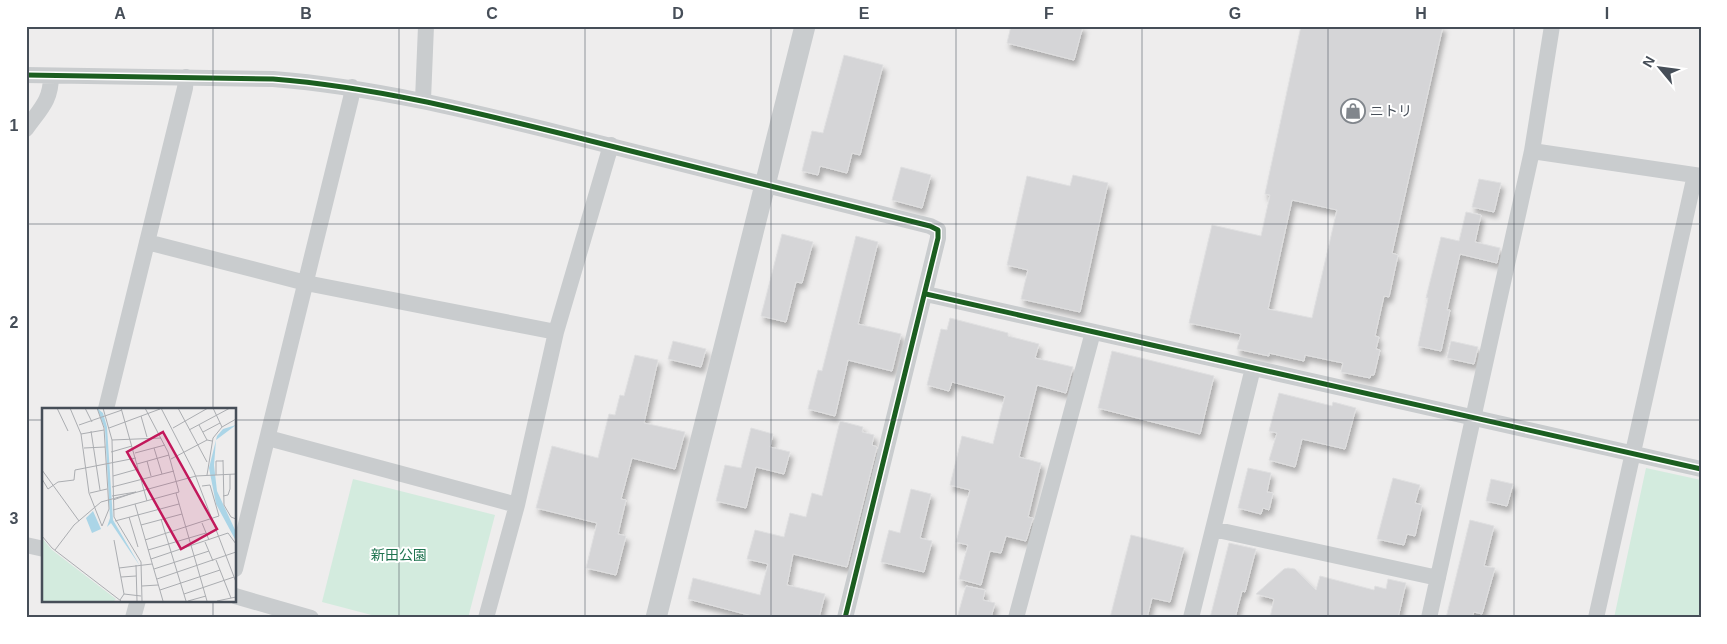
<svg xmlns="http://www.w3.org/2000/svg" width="1727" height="644" viewBox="0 0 1727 644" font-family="Arial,'Noto Sans JP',sans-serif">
  <defs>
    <filter id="shadow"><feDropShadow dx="3" dy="5.5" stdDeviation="2.5" flood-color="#0004"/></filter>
  </defs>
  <rect width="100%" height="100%" fill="#eeeded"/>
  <path fill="#d3ebde" d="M 1646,468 L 1701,480 L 1701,618 L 1614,618 Z
    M 353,479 L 495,515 L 468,618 L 383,618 L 322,602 Z"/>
  <path fill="#d5d5d7" stroke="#dfdfe0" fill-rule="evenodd" filter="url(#shadow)" d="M 1011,26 L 1083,26 L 1074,60 L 1007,43 Z
    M 1301,26 L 1443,26 L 1392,253 L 1398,255 L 1389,297 L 1384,296 L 1375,336 L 1379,337 L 1376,349 L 1380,350 L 1374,375 L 1371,375 L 1370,378 L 1341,372 L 1343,363 L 1305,355 L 1304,361 L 1269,353 L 1269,356 L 1237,349 L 1241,334 L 1189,323 L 1212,225 L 1261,236 L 1270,195 L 1265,194 ZM 1292,200 L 1337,210 L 1312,318 L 1268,309 Z
    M 844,55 L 883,65 L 860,155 L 852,153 L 847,173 L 820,166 L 818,175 L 802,171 L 812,131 L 823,133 Z
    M 901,167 L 931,175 L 922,208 L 892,200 Z
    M 1073,175 L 1108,183 L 1080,312 L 1021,299 L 1028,270 L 1007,265 L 1027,176 L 1070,186 Z
    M 1479,179 L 1501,183 L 1494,212 L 1472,207 Z
    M 1466,212 L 1481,215 L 1475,242 L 1500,248 L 1497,263 L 1460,254 L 1447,310 L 1450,310 L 1441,351 L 1418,346 L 1428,298 L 1426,298 L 1441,237 L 1459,241 Z
    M 782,234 L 813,242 L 802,283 L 796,282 L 786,322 L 761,316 Z
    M 856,236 L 878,242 L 858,324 L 901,334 L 892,371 L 848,360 L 835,416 L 808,409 L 818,370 L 822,371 Z
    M 950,318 L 1008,333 L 1008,336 L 1039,344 L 1035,358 L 1073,367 L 1066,393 L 1037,385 L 1019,457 L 1041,463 L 1028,517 L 1033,518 L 1026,541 L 1006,536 L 1001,553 L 990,551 L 981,585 L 959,579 L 968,545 L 956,542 L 970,490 L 950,485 L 962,436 L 993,444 L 1005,396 L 952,382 L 949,391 L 927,385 L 941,329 L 947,330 Z
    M 673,341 L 706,349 L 701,367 L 668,359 Z
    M 1451,341 L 1478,347 L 1474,364 L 1447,358 Z
    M 1112,351 L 1214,376 L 1200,434 L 1098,408 Z
    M 635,355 L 658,360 L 644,423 L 685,432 L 675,469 L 632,458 L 621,499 L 626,500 L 618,534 L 626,536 L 616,575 L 586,568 L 597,523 L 536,508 L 552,446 L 598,458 L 609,414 L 615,415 L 620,395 L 624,396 Z
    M 1279,393 L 1332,406 L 1333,402 L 1356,408 L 1345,449 L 1302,439 L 1295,467 L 1269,460 L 1277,433 L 1269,431 Z
    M 840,421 L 863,427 L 862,432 L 874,435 L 872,445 L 877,447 L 847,567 L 793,554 L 787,585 L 825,594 L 819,618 L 760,618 L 688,599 L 693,578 L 760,595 L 768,564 L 747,559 L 755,530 L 784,537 L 790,513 L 806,517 L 812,493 L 822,496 Z
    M 751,428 L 773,434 L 770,447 L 790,452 L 784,474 L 756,467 L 746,508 L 716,501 L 725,465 L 741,468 Z
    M 1248,468 L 1271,473 L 1267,492 L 1273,493 L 1269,510 L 1263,508 L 1261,514 L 1238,508 Z
    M 1393,478 L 1420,485 L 1415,503 L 1422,505 L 1415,536 L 1407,534 L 1404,545 L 1377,539 Z
    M 1491,479 L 1513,484 L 1507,506 L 1486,501 Z
    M 911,489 L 931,494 L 920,538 L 932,541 L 924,572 L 881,562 L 889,530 L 900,533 Z
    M 1470,520 L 1494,526 L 1484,566 L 1495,568 L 1482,614 L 1474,612 L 1472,618 L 1446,618 Z
    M 1131,535 L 1184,548 L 1170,602 L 1152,598 L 1147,618 L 1110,618 Z
    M 1229,543 L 1256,549 L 1245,592 L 1242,591 L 1235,618 L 1210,618 Z
    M 1288,568 L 1295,569 L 1316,590 L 1320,576 L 1374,590 L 1375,586 L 1386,589 L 1388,579 L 1406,583 L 1398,618 L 1270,618 L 1274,599 L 1256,594 L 1284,569 Z
    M 966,586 L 985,590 L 983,600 L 995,603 L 991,618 L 957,618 Z"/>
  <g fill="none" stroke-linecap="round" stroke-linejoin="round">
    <path stroke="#c9ccce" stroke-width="16" d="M 26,75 L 273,79 C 373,87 466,110 563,134 C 686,164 808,195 930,226 L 938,230 L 938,238 L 845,618
      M 423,100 L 426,26
      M 26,129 C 40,109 51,101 51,76
      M 1532,151 L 1701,176
      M 147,242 L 306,283 L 556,332
      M 926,294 L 1701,469
      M 106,409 L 185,88 L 186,77
      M 268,438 L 517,505
      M 1213,529 L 1438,578
      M 26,545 L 44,549
      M 235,569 L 351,98 L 352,87
      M 235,596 L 311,618
      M 133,618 L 138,600
      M 486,618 L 517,505 L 556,332 L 611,145
      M 1016,618 L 1093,332
      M 1191,618 L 1253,368
      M 1429,618 L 1532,151 L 1552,26
      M 1596,618 L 1695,175"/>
    <path stroke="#c9ccce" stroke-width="21" d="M 656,618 L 805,26"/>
    <defs>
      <path id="cycleway" d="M 26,75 L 273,79 C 373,87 466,110 563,134 C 686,164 808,195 930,226 L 938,230 L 938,238 L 845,618
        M 926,294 L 1701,469"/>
    </defs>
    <use href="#cycleway" stroke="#fff" stroke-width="8"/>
    <use href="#cycleway" stroke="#1b5e20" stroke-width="5"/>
  </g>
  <path fill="none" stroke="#464e58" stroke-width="1" stroke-opacity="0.55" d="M 213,26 L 213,409M 399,26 L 399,618M 585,26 L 585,618M 771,26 L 771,618M 956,26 L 956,618M 1142,26 L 1142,618M 1328,26 L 1328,618M 1514,26 L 1514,618M 26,224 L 1701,224M 26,420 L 44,420M 235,420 L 1701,420M 213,600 L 213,618"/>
  <defs>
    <symbol id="shop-ring" viewBox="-11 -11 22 22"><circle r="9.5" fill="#fff" stroke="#81868c" stroke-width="1.5"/><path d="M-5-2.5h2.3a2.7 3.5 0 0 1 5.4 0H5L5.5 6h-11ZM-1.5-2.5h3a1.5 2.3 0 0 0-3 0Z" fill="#81868c"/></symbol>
  </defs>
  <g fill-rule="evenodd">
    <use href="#shop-ring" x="1339" y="97" width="28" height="28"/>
  </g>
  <g text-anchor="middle" stroke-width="4" stroke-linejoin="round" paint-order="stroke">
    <g font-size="14" fill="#464e58" stroke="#fff" text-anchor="start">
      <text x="1370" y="116">ニトリ</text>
    </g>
    <g font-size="14" fill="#1e734f" stroke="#fff">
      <text x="399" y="560">新田公園</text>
    </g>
  </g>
  <g transform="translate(42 408)">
    <rect width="194" height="194" fill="#eeeded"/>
    <path d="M 0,130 L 10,142 L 74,191 L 72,193 L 0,193 Z" fill="#d3ebde"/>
    <path d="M 55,0 L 61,5 L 65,19 L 71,112 L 98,158 L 69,115 L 65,119 L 68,110 L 63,21 ZM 194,17 L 174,32 L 172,57 L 175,83 L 194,124 L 194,133 L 174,96 L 167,60 L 175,28 L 181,21 ZM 51,103 L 59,121 L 50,125 L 44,110 Z" fill="#abd5e7"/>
    <path fill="none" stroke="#abadb1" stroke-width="1" d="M 15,0 L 26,23M 28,0 L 39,26 L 47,85 L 60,118 L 67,101 L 62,20 L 55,0M 43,0 L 50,14M 61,0 L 70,32 L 72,109 L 99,154 L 100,193M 79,0 L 105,93M 119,0 L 152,64 L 194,174M 136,0 L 165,54M 171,0 L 180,19M 99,8 L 105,29M 37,17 L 80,2M 157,17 L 165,32M 67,20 L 118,1M 131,20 L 166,0M 147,22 L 188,0M 49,23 L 58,82M 161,24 L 178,15M 39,26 L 62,22M 70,32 L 119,30M 42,40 L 63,39M 112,40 L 120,66M 69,44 L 90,38M 93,45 L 123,37M 129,51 L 165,32 L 170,33M 181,52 L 182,97 L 189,109 L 194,111M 105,53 L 109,68M 95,56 L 127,47M 0,62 L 37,113M 165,67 L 171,30 L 180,19 L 194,11M 174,67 L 174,53 L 181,53M 71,68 L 96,61M 154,68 L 194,66M 0,71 L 6,81 L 16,74 L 32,72 L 33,62 L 94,50M 70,79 L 132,63M 48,85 L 65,81M 134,85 L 165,193M 70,88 L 94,84M 181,88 L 186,87 L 188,81 L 188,66M 71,92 L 94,84M 93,96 L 121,193M 71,102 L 137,84 L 126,44 L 103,0M 87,109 L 96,139M 119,111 L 144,193M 73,113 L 137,96M 160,115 L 167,132M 99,117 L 140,106M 0,128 L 10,140 L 79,193M 72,132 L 82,186 L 78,192M 103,132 L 177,108 L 168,77 L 160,78M 163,134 L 171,153M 13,142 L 32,117 L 59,94 L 154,68M 106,142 L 164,125M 109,151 L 186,125 L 194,136M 174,152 L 189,190M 94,157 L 95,193M 77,160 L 110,156M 112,161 L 167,143M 79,169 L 94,168M 115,171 L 194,144M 100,178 L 116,177M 118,182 L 178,162M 82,186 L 99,188M 142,186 L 192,169M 146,193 L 164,188M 175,193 L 194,189"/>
    <path fill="#c2185b" fill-opacity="0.15" stroke="#c2185b" stroke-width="2.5" d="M 121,24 L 175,121 L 139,141 L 85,44 Z"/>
    <rect width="194" height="194" fill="none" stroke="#464e58" stroke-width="2.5"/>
  </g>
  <rect width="1727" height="644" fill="none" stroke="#ffffff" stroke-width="55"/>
  <g transform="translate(1660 68) rotate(299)" stroke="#ffffff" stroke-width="4" paint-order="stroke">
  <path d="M0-4L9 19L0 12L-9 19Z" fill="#464e58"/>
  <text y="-8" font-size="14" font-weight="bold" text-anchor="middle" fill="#464e58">N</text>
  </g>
  <rect x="28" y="28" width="1672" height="588" fill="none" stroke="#464e58" stroke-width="2"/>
  <g font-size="16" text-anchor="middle" font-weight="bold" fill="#464e58">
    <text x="120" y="19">A</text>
    <text x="306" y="19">B</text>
    <text x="492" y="19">C</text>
    <text x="678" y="19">D</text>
    <text x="864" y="19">E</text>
    <text x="1049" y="19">F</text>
    <text x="1235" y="19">G</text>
    <text x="1421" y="19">H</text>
    <text x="1607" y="19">I</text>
    <text x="14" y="131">1</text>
    <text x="14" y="328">2</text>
    <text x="14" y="524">3</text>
  </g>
</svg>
